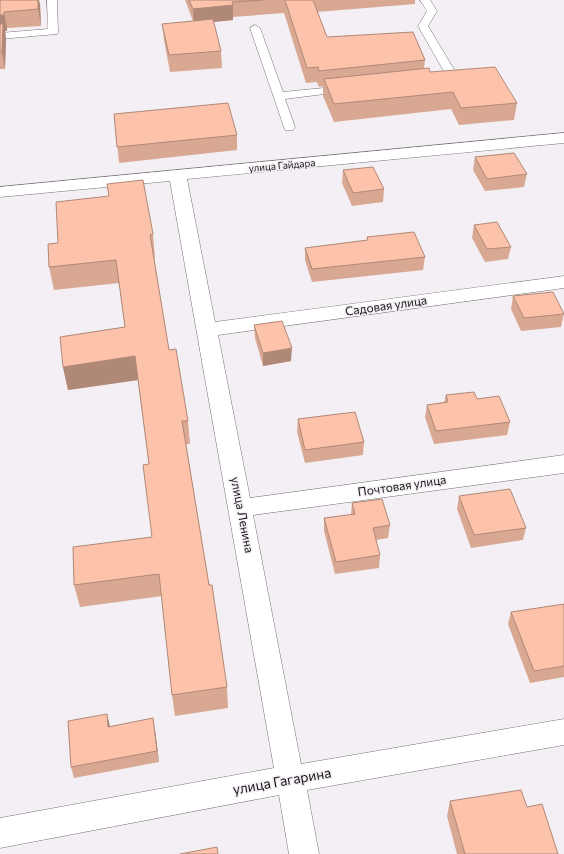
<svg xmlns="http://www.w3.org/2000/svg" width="564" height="854" viewBox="0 0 564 854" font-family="Commissioner,sans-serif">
  <rect width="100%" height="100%" fill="#f4eff4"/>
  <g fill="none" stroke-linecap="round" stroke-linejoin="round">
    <defs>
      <path id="service" d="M 47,0 L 57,0 L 58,32 L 57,34 L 0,39 L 0,33 L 48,29 Z
        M 420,0 L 430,0 L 437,11 L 428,26 L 459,78 L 457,80 L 441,82 L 435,79 L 437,77 L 446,75 L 418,26 L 427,11 Z
        M 255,25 L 260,28 L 283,92 L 344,86 L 348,87 L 350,89 L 348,91 L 285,99 L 295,127 L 293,130 L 285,130 L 250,28 Z"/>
      <path id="minor" d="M 564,133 L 564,143 L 187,179 L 215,322 L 564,276 L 564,288 L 218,335 L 250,498 L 564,455 L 564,473 L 253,515 L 301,764 L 564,719 L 564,745 L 307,790 L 319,854 L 289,854 L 279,795 L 0,848 L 0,818 L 274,768 L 170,181 L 0,197 L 0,187 Z"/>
    </defs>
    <use href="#service" stroke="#767276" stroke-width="1"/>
    <use href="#minor" stroke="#767276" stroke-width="1"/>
    <use href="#service" fill="#fff" fill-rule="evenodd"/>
    <use href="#minor" fill="#fff" fill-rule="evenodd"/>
  </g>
  <path fill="#d9a892" d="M 0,0 L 40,4 L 41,26 L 7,28 L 7,31 L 5,31 L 6,40 L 5,69 L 0,69 Z
    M 185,0 L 415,0 L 415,4 L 317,12 L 327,37 L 425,60 L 424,68 L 430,72 L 517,103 L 514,120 L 459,125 L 451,109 L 334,122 L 323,96 L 323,86 L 319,87 L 317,82 L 306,83 L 284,13 L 233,17 L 233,20 L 213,22 L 221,51 L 222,68 L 170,72 L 164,40 L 162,24 L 193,21 Z
    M 114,114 L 237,135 L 237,150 L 119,163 Z
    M 475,157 L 527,174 L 524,187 L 485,191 L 473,170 Z
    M 343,170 L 384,189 L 383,202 L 352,206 L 342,183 Z
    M 474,225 L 511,247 L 508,259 L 485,262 L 472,238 Z
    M 153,234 L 155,258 L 154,258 L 169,350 L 188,421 L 190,444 L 186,444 L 209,585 L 227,687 L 228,708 L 175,716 L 172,695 L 162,596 L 80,607 L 74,585 L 152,537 L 149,464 L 138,380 L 68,390 L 63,367 L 125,327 L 119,283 L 54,290 L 49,267 L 48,244 Z
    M 367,237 L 425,257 L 423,270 L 312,282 L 305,260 L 305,248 L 367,240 Z
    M 513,296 L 564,313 L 561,327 L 521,331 L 511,309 Z
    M 254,325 L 291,361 L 263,366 L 255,338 Z
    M 446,395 L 477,399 L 510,422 L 507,435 L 434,444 L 425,417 L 427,405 L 444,402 Z
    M 298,419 L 364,442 L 363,455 L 305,463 L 297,432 Z
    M 459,496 L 526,528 L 523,540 L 471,548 L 457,509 Z
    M 352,503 L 390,525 L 388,538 L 376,540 L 380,555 L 379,568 L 335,574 L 324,531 L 324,518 L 351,515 Z
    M 564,604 L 564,677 L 530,683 L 508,624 L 511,612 Z
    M 110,726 L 155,730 L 159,762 L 74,778 L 71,767 Z
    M 450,801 L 527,807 L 558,854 L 457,854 L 447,816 Z"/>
  <path fill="#b08877" d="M 38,0 L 39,0 L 40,4 L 41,26 L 38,9 Z
    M 233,5 L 233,20 L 194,24 L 193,9 Z
    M 4,12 L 7,28 L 7,31 L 5,31 L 6,40 L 5,69 L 2,52 L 0,32 L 0,15 Z
    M 292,348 L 291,361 L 263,366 L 263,353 Z
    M 135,356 L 138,380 L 68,390 L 63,367 Z
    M 107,714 L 110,726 L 111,738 L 108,727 Z
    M 153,718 L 155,730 L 159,762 L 157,751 Z"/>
  <path fill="#fcc3aa" stroke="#b08877" d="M 0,0 L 38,0 L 38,9 L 4,12 L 4,15 L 0,15 Z
    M 189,0 L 263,0 L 232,2 L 233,5 L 193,9 Z
    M 285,0 L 313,0 L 327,37 L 413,32 L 425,60 L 319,71 L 318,67 L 307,68 Z
    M 213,19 L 221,51 L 169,55 L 162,24 Z
    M 0,24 L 3,24 L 2,52 L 0,52 Z
    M 495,67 L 517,103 L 461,108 L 453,92 L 334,104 L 324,79 L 429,68 L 430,72 Z
    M 228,103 L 237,135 L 117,147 L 114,114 Z
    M 514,153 L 527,174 L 487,179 L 475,157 Z
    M 373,167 L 384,189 L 353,193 L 343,170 Z
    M 143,180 L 153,234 L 150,235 L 169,350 L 176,349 L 188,421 L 182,421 L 209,585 L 212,585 L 227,687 L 172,695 L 159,574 L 74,585 L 73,547 L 152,537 L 143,465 L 149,464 L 135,356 L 63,367 L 60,337 L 125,327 L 116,260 L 49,267 L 48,244 L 58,243 L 56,202 L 109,196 L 107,184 Z
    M 497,222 L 511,247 L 487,249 L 474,225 Z
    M 414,232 L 425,257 L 312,269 L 305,248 L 368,240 L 367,237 Z
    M 553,292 L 564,314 L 524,318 L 513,296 Z
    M 282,321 L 292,348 L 263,353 L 254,325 Z
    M 474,392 L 477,399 L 499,396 L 510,422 L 436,431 L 427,405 L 448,402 L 446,395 Z
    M 355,412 L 364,442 L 305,450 L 298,419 Z
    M 510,489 L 526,528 L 474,535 L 459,496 Z
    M 382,499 L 390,525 L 373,528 L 380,555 L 336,562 L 324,518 L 355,514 L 352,503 Z
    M 564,604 L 564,666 L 534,671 L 511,612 Z
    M 107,714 L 108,727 L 153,718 L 157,751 L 71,767 L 68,721 Z
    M 521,790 L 527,807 L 542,804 L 558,854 L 465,854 L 450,801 Z
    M 217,847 L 218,854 L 180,854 Z"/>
  <g text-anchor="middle" stroke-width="3" stroke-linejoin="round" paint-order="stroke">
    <g font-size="10" fill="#181718" stroke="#f4eff4">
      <text transform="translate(282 165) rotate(-5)" y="4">улица Гайдара</text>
    </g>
    <g font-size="12" fill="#181718" stroke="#f4eff4">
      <text transform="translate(386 306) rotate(-8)" y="4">Садовая улица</text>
      <text transform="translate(402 486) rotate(-8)" y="4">Почтовая улица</text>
      <text transform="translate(242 515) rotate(79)" y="4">улица Ленина</text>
    </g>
    <g font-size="14" fill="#181718" stroke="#f4eff4">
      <text transform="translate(282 781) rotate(-10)" y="5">улица Гагарина</text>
    </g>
  </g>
</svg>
